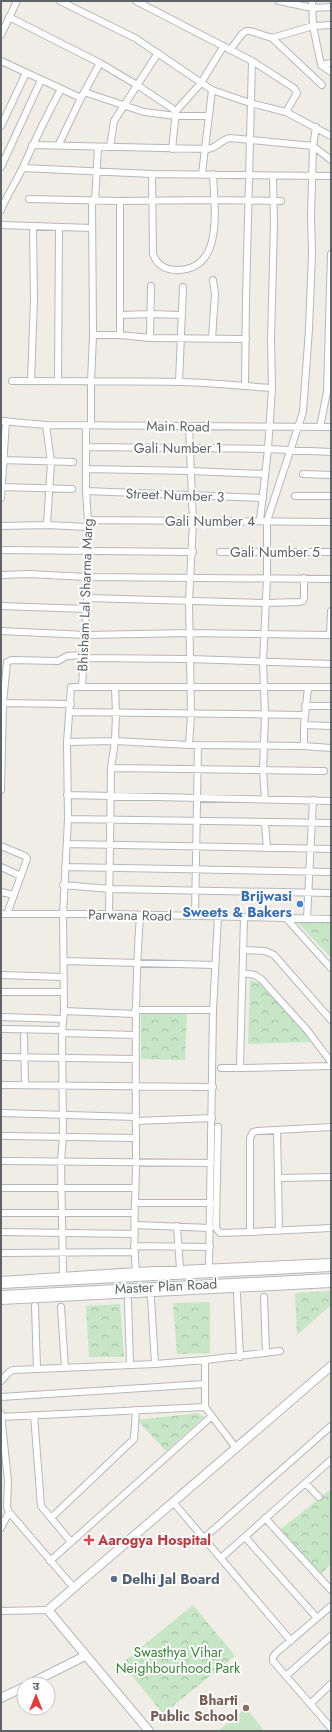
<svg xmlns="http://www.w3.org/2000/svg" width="332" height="1732" viewBox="0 0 332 1732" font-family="Jost,'Noto Sans Devanagari',sans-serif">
  <defs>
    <pattern id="park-crowns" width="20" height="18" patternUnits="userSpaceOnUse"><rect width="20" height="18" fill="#c7e6c5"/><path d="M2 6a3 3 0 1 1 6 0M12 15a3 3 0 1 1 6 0" fill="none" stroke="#a5bea4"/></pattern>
  </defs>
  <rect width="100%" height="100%" fill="#f0ede7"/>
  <path fill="url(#park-crowns)" d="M 296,921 L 331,921 L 331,958 Z
    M 250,980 L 261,984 L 297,1023 L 312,1042 L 248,1044 Z
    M 141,1013 L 187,1014 L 185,1060 L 141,1059 Z
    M 331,1291 L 331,1305 L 297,1335 L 295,1293 Z
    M 210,1302 L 210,1353 L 177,1354 L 173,1303 Z
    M 120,1304 L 124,1357 L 89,1357 L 86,1306 Z
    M 198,1413 L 204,1417 L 166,1451 L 137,1420 Z
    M 331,1489 L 331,1564 L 319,1576 L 285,1537 L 275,1534 Z
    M 193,1605 L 235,1656 L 163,1714 L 122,1663 Z"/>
  <path fill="#c7e6c5" d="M 246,1708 L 263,1729 L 260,1731 L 218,1731 Z"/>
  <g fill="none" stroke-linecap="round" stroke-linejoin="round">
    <defs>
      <path id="street" d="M 60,1 L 135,38 L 212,90 L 250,103 L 286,112 L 331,136
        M 136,1 L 252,61 L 294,88 L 297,93 L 286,112
        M 279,1 L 312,8 L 331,7
        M 312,1 L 313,26 L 321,65 L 331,72
        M 9,17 L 100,63 L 137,85 L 176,111
        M 1,35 L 17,1
        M 272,38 L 322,85
        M 230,50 L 242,34 L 246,31 L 250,31 L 272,38 L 313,26 L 331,25
        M 1,61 L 81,98
        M 321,65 L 331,63
        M 84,92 L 144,112 L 176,116 L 209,116
        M 1,126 L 26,73
        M 32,145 L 206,149 C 217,149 220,140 230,138 L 313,146 L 316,127
        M 58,146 L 81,98 L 100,63
        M 313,146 L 331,160
        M 110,147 L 114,121 L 158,53
        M 172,149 L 176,111 L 201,83 L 223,47
        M 1,167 L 41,80
        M 23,168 L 152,174 L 331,176
        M 152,174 L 153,254 C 157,265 165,270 177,270 C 225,270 214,206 213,174
        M 202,174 L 212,90
        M 29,199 L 120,201 L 214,200 L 281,201
        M 92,201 L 93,335 L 120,335 L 120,201
        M 95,201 L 98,147
        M 1,210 C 7,195 16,182 23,167 C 35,140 47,115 61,89
        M 1,225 L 92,228
        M 120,315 L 150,314 L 181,315
        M 120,335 L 150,338 L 246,339
        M 150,338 L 151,286
        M 212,339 L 215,294 L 213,280
        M 58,380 L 59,227
        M 12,381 C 69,381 126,381 183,382 C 213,383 242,386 272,388
        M 31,381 L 34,300 L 33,226
        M 179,382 L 183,287
        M 245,386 L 246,298 L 252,61
        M 1,421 L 46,425 L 331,427
        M 46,425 L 51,462 L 47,525
        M 91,425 L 91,382 L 93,335
        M 320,427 L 327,392 L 331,254
        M 87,447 L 268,449 L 331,452
        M 1,460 L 73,462
        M 86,469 L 191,471 L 265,474
        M 303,474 L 331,475
        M 2,487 L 72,489
        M 86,491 L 263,498
        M 295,496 L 331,496
        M 1,498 L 6,421
        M 88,520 L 331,522
        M 260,521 L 268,449 L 272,388 L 271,340 L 274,224 L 273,176
        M 1,526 L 47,525 L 88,527
        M 1,550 L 193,552
        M 220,552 L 331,552
        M 1,575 L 29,574 L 87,577 L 331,579
        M 87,598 L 265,603 L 300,602 L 303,601 L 304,598 L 304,578
        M 1,606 L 87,609
        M 1,631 L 86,635 L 189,633 L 331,635
        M 330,635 L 331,611
        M 85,658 L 190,659 L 331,664
        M 82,687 L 87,598 L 88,520 L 86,491 L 86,425
        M 1,703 L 71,704
        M 305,706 L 331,706
        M 70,712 L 305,715
        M 304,725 L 331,726
        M 67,742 L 115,741 L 189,745 L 304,746 L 331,748
        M 189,745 L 191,715 L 189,601 L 193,522 L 189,426
        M 304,746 L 304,725 L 308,687
        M 111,768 L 324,771
        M 1,790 L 3,703 L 7,662 L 12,660 L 58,661 L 67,656 L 85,655
        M 67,795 L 331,801
        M 265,799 L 263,771 L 265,715 L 263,662 L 267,578 L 267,521 L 303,412 L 309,329 L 312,253 L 311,216 L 313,146
        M 68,819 L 331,823
        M 265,823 L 267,848
        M 67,844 L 331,849
        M 1,846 L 25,856 L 27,859 L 7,914
        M 1,867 L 21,876
        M 65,867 L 331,872
        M 63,885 L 110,889 L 331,893
        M 1,892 L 14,895
        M 1,914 L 109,914 L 331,919
        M 109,914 L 111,768 L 115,741 L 116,713 L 115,687
        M 195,916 L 198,745
        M 244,917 L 240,1066 L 242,1068 L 331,1066
        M 286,918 L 331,968
        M 307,918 L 313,800
        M 244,950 L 265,951 L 274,955 L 331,1020
        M 64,961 L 215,965
        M 243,973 L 255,975 L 261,979 L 307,1030 L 331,1062
        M 1,975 L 63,977
        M 1,992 L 64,992
        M 135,1010 L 213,1010
        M 64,1011 L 135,1014
        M 1,1017 L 63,1019
        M 1,1029 L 62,1030
        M 62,1033 L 136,1035
        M 24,1036 L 25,1085
        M 1,1057 L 136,1059
        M 221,1068 L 242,1068
        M 1,1085 L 213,1087
        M 1,1113 L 136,1117
        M 136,1121 L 212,1118
        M 218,1127 L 216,1228 L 220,1233 L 250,1232
        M 331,1127 L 257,1131 L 253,1132 L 250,1138 L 250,1232 L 331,1228
        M 277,1130 L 278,1178
        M 4,1136 L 136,1138
        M 3,1161 L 211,1163
        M 1,1188 L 135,1188
        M 135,1203 L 211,1203
        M 1,1213 L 134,1213
        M 135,1225 L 210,1228
        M 177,1226 L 180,1269
        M 279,1231 L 278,1178 L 331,1177
        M 1,1232 L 135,1234
        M 134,1246 L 210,1247
        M 1,1253 L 134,1252
        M 209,1268 L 213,1010 L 218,916
        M 136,1271 C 132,1235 136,1198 136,1162 C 136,1080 134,998 140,915
        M 63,1275 L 61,1161 L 63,1136 L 62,1033 L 64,1011 L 63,915 L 68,819 L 67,742 L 71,687 L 331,687
        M 1,1280 L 136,1271 L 331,1262
        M 237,1294 L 240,1357
        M 264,1297 L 266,1353
        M 151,1298 L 155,1364
        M 128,1300 L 130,1365
        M 1,1301 L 331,1284
        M 35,1306 L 37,1369
        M 61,1307 L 65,1368
        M 205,1360 L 280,1351
        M 1,1381 L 9,1372 L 13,1370 L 155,1364 L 205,1360 L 205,1407 L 236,1448
        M 1,1397 L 205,1384
        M 34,1415 L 41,1506 L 71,1542
        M 1,1417 L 205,1407
        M 305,1483 L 319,1497
        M 173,1502 L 291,1641
        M 9,1512 L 74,1588
        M 52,1517 L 134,1439 L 136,1410
        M 265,1518 L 331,1590
        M 1,1528 L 9,1512 L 7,1507 L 8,1481 L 1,1414
        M 245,1537 L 317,1618
        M 204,1538 L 331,1426
        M 221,1558 L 331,1460
        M 50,1561 L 212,1416
        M 331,1606 L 276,1653 L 273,1657 L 273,1661 L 331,1728
        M 1,1611 L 48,1610
        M 286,1676 L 331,1636
        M 310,1704 L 331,1684"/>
      <path id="secondary" d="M 1,1284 L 331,1267
        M 1,1295 L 331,1278
        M 29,1684 L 85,1656
        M 1,1698 L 24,1687
        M 149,1731 L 48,1610 L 331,1366"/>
    </defs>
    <use href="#street" stroke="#b4b8bb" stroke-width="8"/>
    <use href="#secondary" stroke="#b3b7bb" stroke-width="10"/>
    <use href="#street" stroke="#fff" stroke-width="6"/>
    <use href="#secondary" stroke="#fff" stroke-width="8"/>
  </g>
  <circle fill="#3f7fe0" stroke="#fff" stroke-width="1.5" cx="300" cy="904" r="4"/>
  <path fill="#e0444e" stroke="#fff" stroke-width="1.5" d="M87 1534h4v4h4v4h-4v4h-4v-4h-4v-4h4z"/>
  <circle fill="#5c6f8a" stroke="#fff" stroke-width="1.5" cx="114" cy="1579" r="4"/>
  <circle fill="#8d6e63" stroke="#fff" stroke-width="1.5" cx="246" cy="1708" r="4"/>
  <g text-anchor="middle" stroke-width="4" stroke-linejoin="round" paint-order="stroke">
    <g font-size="14" fill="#5e6367" stroke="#fff">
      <text transform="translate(178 426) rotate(1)" y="5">Main Road</text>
      <text x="178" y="453">Gali Number 1</text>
      <text transform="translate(175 495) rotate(2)" y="5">Street Number 3</text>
      <text x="210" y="526">Gali Number 4</text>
      <text x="275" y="557">Gali Number 5</text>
      <text transform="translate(85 595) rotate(-88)" y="5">Bhisham Lal Sharma Marg</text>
      <text transform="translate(130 915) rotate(1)" y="5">Parwana Road</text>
      <text transform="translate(166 1286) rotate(-3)" y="5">Master Plan Road</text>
    </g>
    <g font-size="14" font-weight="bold" fill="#366cbe" stroke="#fff" text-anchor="end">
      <text x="292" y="901">Brijwasi<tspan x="292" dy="16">Sweets &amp; Bakers</tspan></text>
    </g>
    <g font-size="14" font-weight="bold" fill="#be3a42" stroke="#fff" text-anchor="start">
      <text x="98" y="1545">Aarogya Hospital</text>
    </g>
    <g font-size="14" font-weight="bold" fill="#4e5e75" stroke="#fff" text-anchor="start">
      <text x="122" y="1584">Delhi Jal Board</text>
    </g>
    <g font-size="14" fill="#3a8438" stroke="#fff">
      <text x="178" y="1657">Swasthya Vihar<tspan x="178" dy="16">Neighbourhood Park</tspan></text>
    </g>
    <g font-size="14" font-weight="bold" fill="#785e54" stroke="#fff" text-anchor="end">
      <text x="238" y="1705">Bharti<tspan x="238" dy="16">Public School</tspan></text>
    </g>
  </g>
  <rect width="332" height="1732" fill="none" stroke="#5e6367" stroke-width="4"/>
  <g transform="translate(36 1696)"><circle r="19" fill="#ffffff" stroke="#bfc1c2"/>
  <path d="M0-3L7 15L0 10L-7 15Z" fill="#e53939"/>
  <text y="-6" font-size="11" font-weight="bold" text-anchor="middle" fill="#5e6367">उ</text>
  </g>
</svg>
